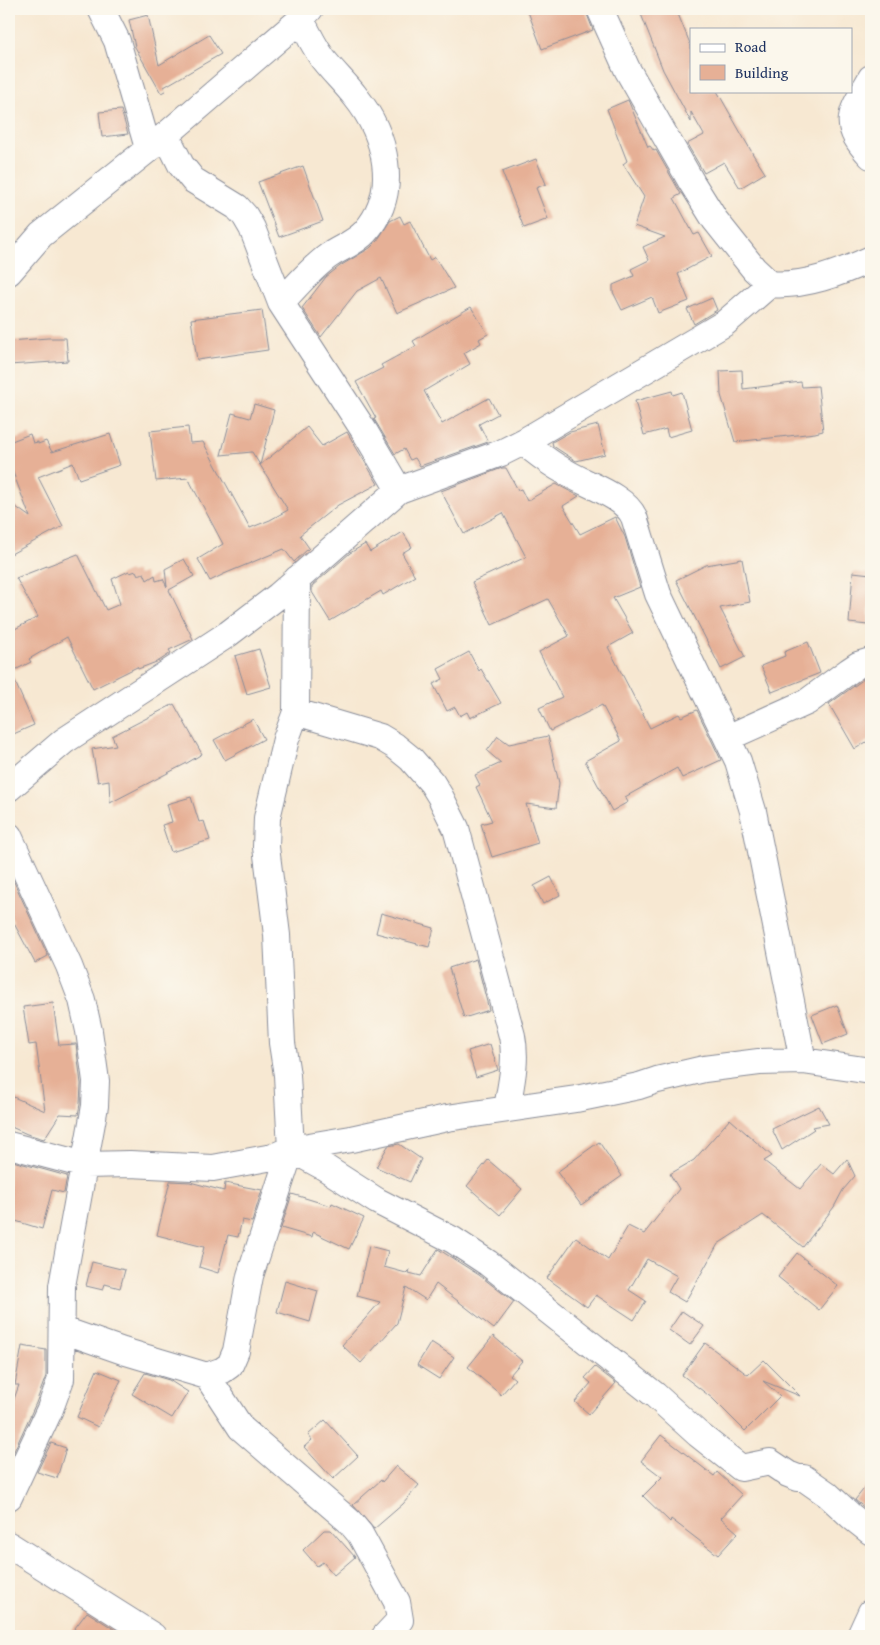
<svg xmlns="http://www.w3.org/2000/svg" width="880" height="1645" viewBox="0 0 880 1645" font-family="'Gentium Book Plus',serif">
  <rect width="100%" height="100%" fill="#fbf7ec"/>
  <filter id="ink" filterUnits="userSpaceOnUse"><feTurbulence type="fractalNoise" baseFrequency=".02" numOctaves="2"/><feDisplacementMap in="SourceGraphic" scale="10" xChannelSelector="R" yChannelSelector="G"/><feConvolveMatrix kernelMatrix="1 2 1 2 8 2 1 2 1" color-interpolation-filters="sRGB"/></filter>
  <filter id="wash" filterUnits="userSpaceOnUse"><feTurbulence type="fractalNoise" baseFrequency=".0096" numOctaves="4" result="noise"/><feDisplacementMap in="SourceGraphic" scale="20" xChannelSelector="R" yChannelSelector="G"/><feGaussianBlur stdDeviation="1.12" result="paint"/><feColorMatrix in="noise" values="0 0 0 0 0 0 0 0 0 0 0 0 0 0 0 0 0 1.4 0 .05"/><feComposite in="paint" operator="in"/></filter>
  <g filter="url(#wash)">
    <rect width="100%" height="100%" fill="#f7e8d2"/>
    <g id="blocks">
      <path fill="#e6b096" d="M 527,9 L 585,9 L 593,30 L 542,49 Z
        M 639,9 L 676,9 L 691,46 L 691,91 L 717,91 L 754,156 L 765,173 L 740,188 L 724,162 L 704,173 L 687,144 L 704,135 L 691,112 L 691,122 L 663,70 Z
        M 148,15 L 159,65 L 209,35 L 221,54 L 164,87 L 165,91 L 161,93 L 135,47 L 129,20 Z
        M 628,100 L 648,147 L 650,146 L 654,151 L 656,150 L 681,194 L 674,198 L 694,235 L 699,233 L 712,256 L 678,274 L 689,301 L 658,313 L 652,297 L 622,310 L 613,292 L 613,285 L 634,276 L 631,269 L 649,260 L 643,247 L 665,237 L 634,226 L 644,197 L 623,164 L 627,161 L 607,109 Z
        M 121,110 L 128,134 L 102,137 L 99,112 Z
        M 536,159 L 546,184 L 536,188 L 548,219 L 524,228 L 502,172 Z
        M 303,166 L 323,221 L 279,237 L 258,182 Z
        M 400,216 L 404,224 L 410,221 L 430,260 L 435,257 L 454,288 L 397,313 L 381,278 L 357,291 L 321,337 L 302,308 L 326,277 L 340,266 L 370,248 L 377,241 L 390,221 Z
        M 712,298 L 717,310 L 694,324 L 687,309 Z
        M 471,307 L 488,334 L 479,339 L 481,343 L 464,353 L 470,364 L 424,391 L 442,424 L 489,398 L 498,414 L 479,424 L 488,442 L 420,466 L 415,458 L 410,460 L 404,449 L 395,454 L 374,419 L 376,418 L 356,382 L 383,368 L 381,365 L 416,346 L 413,341 Z
        M 262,310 L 268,350 L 197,360 L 191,319 Z
        M 48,338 L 66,338 L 68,361 L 9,365 L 9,341 Z
        M 742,370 L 743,389 L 801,382 L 802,387 L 818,386 L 823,431 L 815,433 L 735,442 L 721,395 L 720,371 Z
        M 672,391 L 673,395 L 682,392 L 692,430 L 668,437 L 666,429 L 644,435 L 635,401 Z
        M 254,404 L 274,410 L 260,465 L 307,427 L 322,446 L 347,432 L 378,484 L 338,505 L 300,535 L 309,548 L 294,562 L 284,549 L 224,574 L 210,581 L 198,559 L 223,544 L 188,478 L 156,481 L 150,431 L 188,427 L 190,443 L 203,442 L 250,528 L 270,520 L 288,510 L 252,452 L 221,455 L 232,413 L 250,418 Z
        M 598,425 L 605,454 L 576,461 L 553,446 L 552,442 L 570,432 Z
        M 30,434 L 33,443 L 38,442 L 38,444 L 46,441 L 52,452 L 110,434 L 120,465 L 79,479 L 73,463 L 38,477 L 63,526 L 9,555 L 9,502 L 30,517 L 9,462 L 9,442 Z
        M 502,468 L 506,468 L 518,490 L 521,489 L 527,501 L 556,484 L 579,496 L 563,506 L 580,534 L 615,517 L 625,537 L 640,587 L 613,598 L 633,633 L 608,647 L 650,728 L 679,714 L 681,717 L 697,710 L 721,760 L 682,778 L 677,768 L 625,797 L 628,802 L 612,811 L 585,761 L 621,741 L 602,705 L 550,731 L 539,708 L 562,697 L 539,652 L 569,636 L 548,599 L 492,625 L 472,582 L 526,557 L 503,513 L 464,534 L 441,491 Z
        M 403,532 L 412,547 L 402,553 L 415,576 L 383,595 L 381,591 L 330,621 L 312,592 L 312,586 L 350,553 L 365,544 L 370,552 Z
        M 78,554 L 106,610 L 120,604 L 112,579 L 129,571 L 130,573 L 136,571 L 138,575 L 144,573 L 147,580 L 155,575 L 156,581 L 163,579 L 167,587 L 165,569 L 184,559 L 194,576 L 169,590 L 193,639 L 169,650 L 171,653 L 159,661 L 138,669 L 137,667 L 93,689 L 67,637 L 29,659 L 31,662 L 15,670 L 9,658 L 9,632 L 38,617 L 16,578 Z
        M 742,559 L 750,602 L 720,608 L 745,657 L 721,669 L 676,580 L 706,565 Z
        M 853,572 L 871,574 L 868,625 L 849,623 Z
        M 808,642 L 820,673 L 772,692 L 761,666 L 785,656 L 784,652 Z
        M 259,649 L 271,687 L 247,694 L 235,656 Z
        M 469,652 L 479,671 L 481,669 L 501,703 L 470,718 L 467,712 L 460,716 L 455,707 L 447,711 L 433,684 L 443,679 L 438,669 Z
        M 9,668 L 34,725 L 9,736 Z
        M 871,677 L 871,739 L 855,749 L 829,704 L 864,679 Z
        M 174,704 L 202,754 L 187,763 L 110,803 L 109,780 L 98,782 L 92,749 L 116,745 L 112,736 Z
        M 253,719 L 264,739 L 225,760 L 214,740 Z
        M 498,736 L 509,744 L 548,736 L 559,783 L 556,808 L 526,804 L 538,843 L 492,857 L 481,824 L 492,821 L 476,787 L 480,785 L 475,775 L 501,763 L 487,751 Z
        M 191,797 L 199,822 L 204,821 L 210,840 L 171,852 L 162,825 L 172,822 L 167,804 Z
        M 9,871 L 48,956 L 35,963 L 9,914 Z
        M 551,877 L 560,895 L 543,904 L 534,886 Z
        M 381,913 L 434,928 L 429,947 L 376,933 Z
        M 476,959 L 489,1010 L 464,1018 L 449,968 Z
        M 53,1003 L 59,1045 L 76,1044 L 81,1084 L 80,1104 L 78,1115 L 60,1114 L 44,1139 L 27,1134 L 9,1126 L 9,1095 L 45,1111 L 36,1044 L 29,1045 L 23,1007 Z
        M 837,1005 L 848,1034 L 823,1044 L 812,1015 Z
        M 490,1044 L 498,1070 L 476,1077 L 468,1051 Z
        M 819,1106 L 829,1124 L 812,1127 L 814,1129 L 782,1150 L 772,1129 Z
        M 730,1119 L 772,1156 L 764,1161 L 800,1189 L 821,1164 L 834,1174 L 847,1159 L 855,1176 L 843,1190 L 834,1207 L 803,1247 L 763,1215 L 718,1244 L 685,1302 L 668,1292 L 677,1276 L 647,1259 L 629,1290 L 646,1301 L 634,1320 L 596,1295 L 587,1307 L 547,1278 L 576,1237 L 608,1260 L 628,1226 L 644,1234 L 679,1189 L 670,1174 L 694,1160 Z
        M 599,1142 L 622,1176 L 581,1205 L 557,1172 Z
        M 399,1144 L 421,1159 L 410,1182 L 376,1167 L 388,1146 Z
        M 9,1160 L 67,1176 L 64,1193 L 52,1190 L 42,1229 L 9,1219 Z
        M 488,1160 L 522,1189 L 500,1215 L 467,1186 Z
        M 170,1181 L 190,1182 L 224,1191 L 225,1183 L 262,1190 L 252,1222 L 242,1220 L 238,1237 L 228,1235 L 218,1273 L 199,1267 L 204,1247 L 157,1235 Z
        M 292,1194 L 331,1206 L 332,1203 L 364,1218 L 349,1249 L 313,1232 L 312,1237 L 281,1228 Z
        M 369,1246 L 388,1251 L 384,1267 L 406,1273 L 410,1269 L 409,1273 L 421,1276 L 438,1249 L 479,1275 L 514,1302 L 494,1329 L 436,1284 L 426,1300 L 406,1287 L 397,1323 L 361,1363 L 342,1345 L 380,1302 L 357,1296 Z
        M 797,1253 L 838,1286 L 819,1310 L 778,1277 Z
        M 92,1262 L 125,1270 L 120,1288 L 105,1284 L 103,1290 L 86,1286 Z
        M 285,1281 L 318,1291 L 310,1322 L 277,1312 Z
        M 682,1311 L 704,1326 L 690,1345 L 669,1330 Z
        M 493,1336 L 522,1361 L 510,1375 L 515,1379 L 501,1395 L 468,1367 Z
        M 431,1342 L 454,1357 L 439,1379 L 417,1365 Z
        M 705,1343 L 748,1375 L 764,1360 L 800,1396 L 763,1381 L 780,1396 L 745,1431 L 712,1398 L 682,1375 Z
        M 22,1346 L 46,1350 L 46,1376 L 36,1403 L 9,1462 L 9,1413 L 19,1385 L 15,1385 Z
        M 595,1367 L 616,1383 L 589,1414 L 575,1402 L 591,1383 L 585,1378 Z
        M 97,1370 L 121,1380 L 98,1427 L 77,1417 Z
        M 145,1373 L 169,1380 L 188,1392 L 172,1418 L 132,1394 Z
        M 325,1420 L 358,1456 L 333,1479 L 304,1447 L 312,1440 L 308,1435 Z
        M 661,1435 L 714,1476 L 717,1472 L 742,1495 L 721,1518 L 738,1533 L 718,1555 L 671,1519 L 670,1522 L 643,1496 L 662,1477 L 641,1461 Z
        M 51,1443 L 66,1448 L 57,1478 L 37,1472 Z
        M 396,1466 L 419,1485 L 403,1504 L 374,1529 L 353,1505 L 381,1480 L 382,1482 Z
        M 871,1480 L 871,1513 L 855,1500 Z
        M 324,1530 L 331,1530 L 355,1557 L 334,1575 L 323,1562 L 317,1566 L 303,1550 Z
        M 87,1612 L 125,1636 L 69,1636 Z"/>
    </g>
  </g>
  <g filter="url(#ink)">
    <use href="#blocks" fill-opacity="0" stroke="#898c98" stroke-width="1"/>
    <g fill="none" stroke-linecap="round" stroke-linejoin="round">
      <defs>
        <path id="minor" d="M 101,9 L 117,41 L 148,148
          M 600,9 L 627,69 L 692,183 L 715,220 L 754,269 L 770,284 C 805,287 840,273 871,259
          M 871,78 C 851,114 840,123 871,156
          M 166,135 L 181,165 L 193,180 L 237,207 L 245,216 L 252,228 L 281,303 L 365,432 L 399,490
          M 9,272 L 41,235 L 166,135 L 301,19 L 310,9
          M 281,303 C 295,287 310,270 327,257 C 339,248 354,244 365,232 C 401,192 386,134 355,96 C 345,83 333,72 323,59 C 314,46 307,32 301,19
          M 296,712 L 380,737 L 395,746 L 411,759 L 432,783 L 440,796 L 456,828 L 512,1036 C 517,1061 511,1084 507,1108
          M 727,738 L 807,702 L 849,671 L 858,665 L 871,661
          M 9,788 L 64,741 L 228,634 L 278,596 L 399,490 L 501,453 L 523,442 L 725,323 L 770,284
          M 9,836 L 69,966 L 82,1000 L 89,1031 L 96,1081 L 95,1106 L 62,1286 L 61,1379 L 50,1409 L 9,1497
          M 803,1061 L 871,1071
          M 9,1145 L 85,1165 L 130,1164 L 213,1168 L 273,1157 L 291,1149 L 324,1167 L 377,1201 L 453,1240 L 488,1263 L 655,1395 L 698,1434 L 741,1468 L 770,1462 L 788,1474 L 798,1478 L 804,1478 L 827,1494 L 852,1517 L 871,1532
          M 291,1149 L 351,1139 L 447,1118 L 576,1099 L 639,1086 L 657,1080 L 704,1069 L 759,1062 L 803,1061 L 753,811 L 738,761 L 658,594 L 634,517 C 624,495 584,484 564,471 C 549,463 536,452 523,442
          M 63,1330 L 123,1351 L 207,1376 L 223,1370 L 230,1365 L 236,1351 L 250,1276 L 291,1149 L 287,1075 L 282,1043 L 277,935 L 266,847 L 267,818 L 286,739 L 296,712 L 297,579
          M 207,1376 L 241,1428 L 349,1521 L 360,1534 L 397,1602 L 400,1620 L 385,1636
          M 9,1545 L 153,1636
          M 860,1636 L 871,1612"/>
      </defs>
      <use href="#minor" stroke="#898c98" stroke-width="28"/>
      <use href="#minor" stroke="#fff" stroke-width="26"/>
    </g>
  </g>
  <rect width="880" height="1645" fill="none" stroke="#fbf7ec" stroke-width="30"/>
  <rect x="690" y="28" width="162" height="65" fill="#fbf7ec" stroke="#a1a7b3"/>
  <rect x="700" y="44" width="25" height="8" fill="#ffffff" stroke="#a1a7b3"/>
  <text x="735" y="52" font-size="15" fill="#1b2f5e">Road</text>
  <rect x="700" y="65" width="25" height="15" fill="#e6b096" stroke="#a1a7b3"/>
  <text x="735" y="78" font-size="15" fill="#1b2f5e">Building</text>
</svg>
